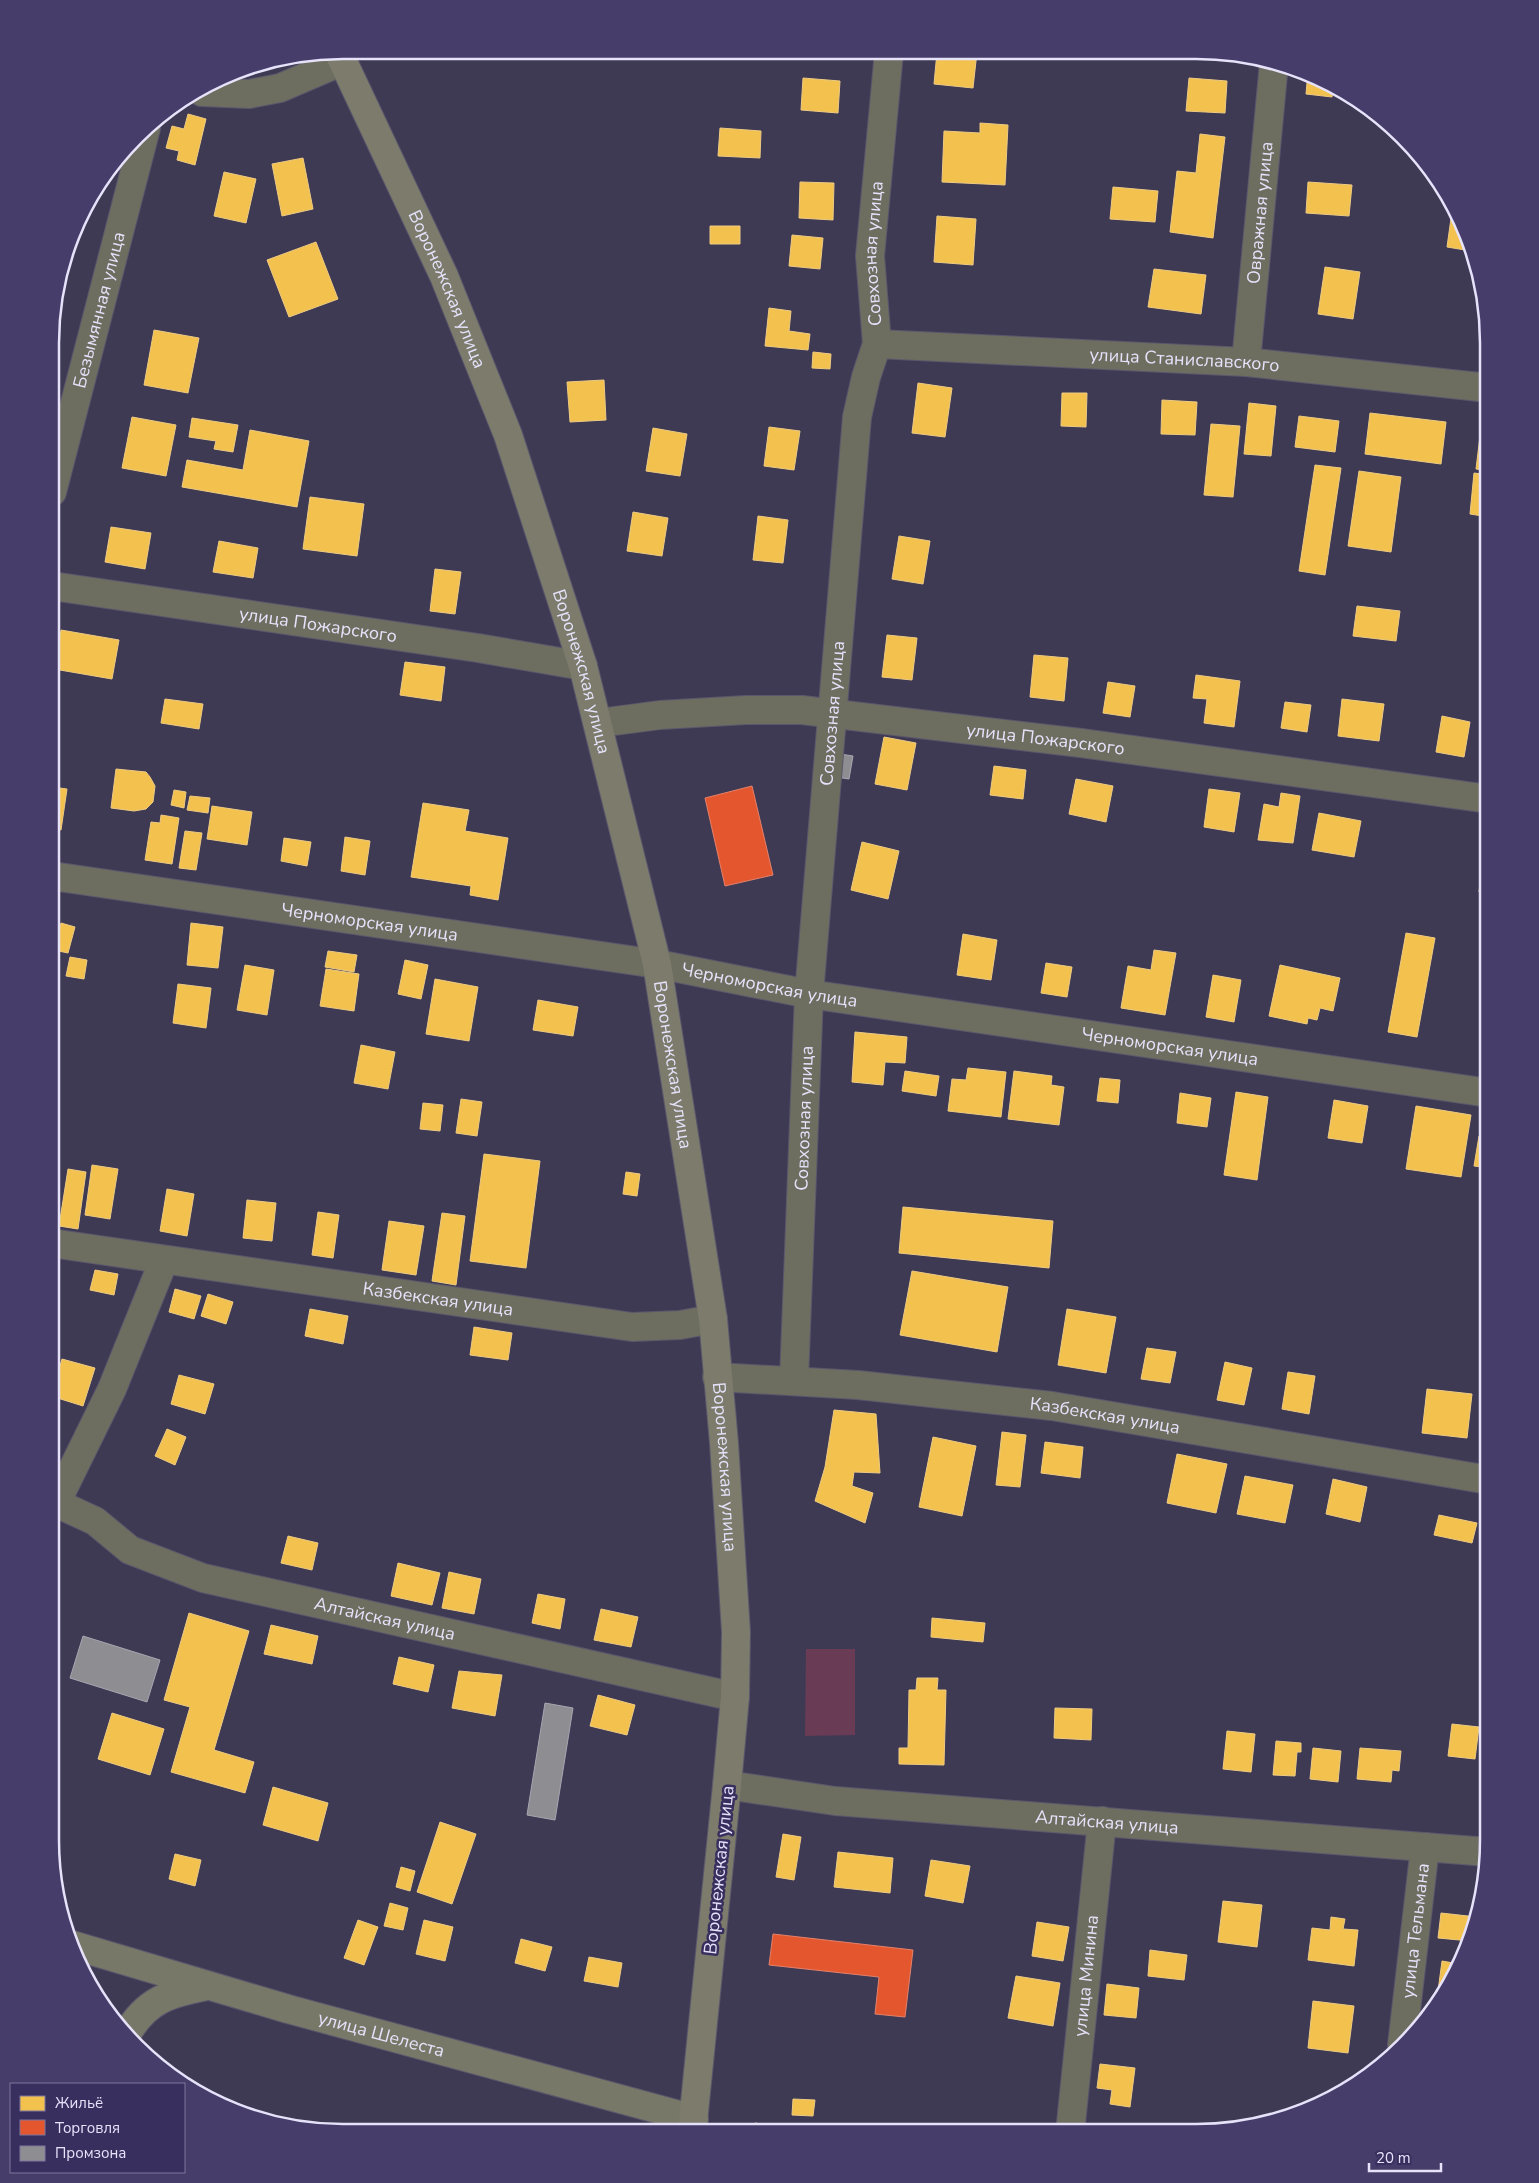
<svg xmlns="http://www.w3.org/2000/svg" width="1539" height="2183" viewBox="0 0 1539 2183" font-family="'Nunito Sans',sans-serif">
  <rect width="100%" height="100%" fill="#3f3a54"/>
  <path fill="#693b54" d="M 806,1649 L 855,1649 L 855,1735 L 805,1736 Z"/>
  <path fill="#f2c14e" stroke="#eecb82" d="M 937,52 L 977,52 L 973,88 L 934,84 Z
    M 1308,72 L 1333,87 L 1332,97 L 1306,94 Z
    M 803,78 L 840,81 L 838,113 L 801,110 Z
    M 1189,78 L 1227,81 L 1225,113 L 1186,111 Z
    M 188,114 L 206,119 L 195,165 L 177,160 L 179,151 L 166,148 L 172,126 L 184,129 Z
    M 980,123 L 1008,125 L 1005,185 L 942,182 L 944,131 L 980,133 Z
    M 720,128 L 761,131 L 760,158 L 718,156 Z
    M 1200,134 L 1225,137 L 1213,238 L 1170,232 L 1177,171 L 1196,173 Z
    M 303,158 L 313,209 L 282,216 L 272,164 Z
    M 224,172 L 256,179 L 246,223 L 214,216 Z
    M 800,182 L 834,183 L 833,220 L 799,218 Z
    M 1308,182 L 1352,185 L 1349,216 L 1306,213 Z
    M 1113,187 L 1158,191 L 1155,222 L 1110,219 Z
    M 1453,204 L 1459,214 L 1471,251 L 1447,247 Z
    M 937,216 L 976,219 L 973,265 L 934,262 Z
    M 710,226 L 740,226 L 740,244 L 710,244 Z
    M 792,235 L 823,238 L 820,269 L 789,266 Z
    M 316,242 L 338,299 L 289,317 L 267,260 Z
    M 1325,267 L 1360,272 L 1353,319 L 1318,314 Z
    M 1154,269 L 1206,275 L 1201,314 L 1148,307 Z
    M 769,308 L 791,311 L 789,331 L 810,334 L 808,350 L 765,346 Z
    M 154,330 L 199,338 L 188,393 L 144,385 Z
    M 813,352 L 831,354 L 830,369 L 812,368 Z
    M 604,380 L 606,420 L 570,422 L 567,382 Z
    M 918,383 L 952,388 L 945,437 L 912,433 Z
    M 1062,393 L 1087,393 L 1086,427 L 1061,426 Z
    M 1162,400 L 1197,402 L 1195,435 L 1161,434 Z
    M 1249,403 L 1276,406 L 1271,456 L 1244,454 Z
    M 1370,413 L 1446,422 L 1441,464 L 1365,454 Z
    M 1299,416 L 1339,421 L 1335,452 L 1295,447 Z
    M 132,417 L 176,425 L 166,476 L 122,468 Z
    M 192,418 L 238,425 L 233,452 L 214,449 L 216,441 L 189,437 Z
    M 1211,424 L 1240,426 L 1233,497 L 1204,495 Z
    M 769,427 L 800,431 L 794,470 L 764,466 Z
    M 653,428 L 687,434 L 680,476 L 646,471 Z
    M 250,430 L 309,441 L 297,507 L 182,487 L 187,460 L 243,470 Z
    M 1480,436 L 1489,437 L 1489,471 L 1476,469 Z
    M 1315,465 L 1341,468 L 1325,575 L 1299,571 Z
    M 1359,471 L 1401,477 L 1391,552 L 1348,546 Z
    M 1474,473 L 1489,475 L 1489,517 L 1470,514 Z
    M 310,497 L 364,504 L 357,556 L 303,549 Z
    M 633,512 L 668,518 L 662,556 L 627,551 Z
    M 758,516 L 788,520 L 783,563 L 753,560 Z
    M 111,527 L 151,533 L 145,569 L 105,562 Z
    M 899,536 L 930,541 L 923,584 L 892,579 Z
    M 219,541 L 258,548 L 253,578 L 213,572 Z
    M 435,569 L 461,572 L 455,614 L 430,611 Z
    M 1357,606 L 1400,611 L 1396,641 L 1353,636 Z
    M 61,630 L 119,640 L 112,679 L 54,669 Z
    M 887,635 L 917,638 L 912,680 L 882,677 Z
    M 1034,655 L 1068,658 L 1064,701 L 1030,697 Z
    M 405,662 L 445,667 L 441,701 L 400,695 Z
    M 1196,675 L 1240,681 L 1234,727 L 1204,723 L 1207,699 L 1193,698 Z
    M 1108,682 L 1135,686 L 1130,717 L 1103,713 Z
    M 165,699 L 203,704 L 199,729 L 161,723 Z
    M 1342,699 L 1384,704 L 1379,741 L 1338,736 Z
    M 1285,702 L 1311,705 L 1307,732 L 1281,728 Z
    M 1442,716 L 1470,722 L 1464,757 L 1436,752 Z
    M 884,737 L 916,743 L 907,790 L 875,784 Z
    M 994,766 L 1026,770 L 1023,799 L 990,795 Z
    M 116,769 L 146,772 L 150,777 L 155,786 L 153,802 L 146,809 L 134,811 L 111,808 Z
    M 1076,779 L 1113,786 L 1106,822 L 1069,814 Z
    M 52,787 L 67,789 L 61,830 L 52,828 Z
    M 1209,789 L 1240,793 L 1234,832 L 1204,827 Z
    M 174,790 L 186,792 L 184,808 L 171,805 Z
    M 1281,793 L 1300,796 L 1293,843 L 1258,840 L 1264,804 L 1279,807 Z
    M 190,796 L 210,798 L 208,813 L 187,810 Z
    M 423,803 L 469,810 L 465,831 L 508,838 L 498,900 L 470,895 L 471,886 L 411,877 Z
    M 212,806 L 252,812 L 247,845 L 207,839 Z
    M 1319,813 L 1361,821 L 1354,857 L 1312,850 Z
    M 161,815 L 179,818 L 172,864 L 145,860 L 151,822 L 160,823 Z
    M 185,831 L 202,833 L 196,870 L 179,868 Z
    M 345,837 L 370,841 L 365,875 L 341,871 Z
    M 284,838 L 311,842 L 307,866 L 281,861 Z
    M 862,842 L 899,851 L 888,899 L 851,890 Z
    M 1483,856 L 1489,856 L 1489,893 L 1479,892 Z
    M 61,923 L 75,927 L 68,953 L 54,950 Z
    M 191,923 L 223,927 L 218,968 L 187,965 Z
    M 1406,933 L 1435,938 L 1417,1037 L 1388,1032 Z
    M 963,934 L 997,940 L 991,980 L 957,975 Z
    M 1154,950 L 1176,953 L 1165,1015 L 1121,1008 L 1128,966 L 1151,970 Z
    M 328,951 L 357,955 L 354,972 L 325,967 Z
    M 70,957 L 87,960 L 84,979 L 66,976 Z
    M 405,960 L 428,965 L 421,999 L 398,994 Z
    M 1046,963 L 1072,967 L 1067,997 L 1041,993 Z
    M 245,965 L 274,970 L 267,1015 L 237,1010 Z
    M 1280,965 L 1340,978 L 1333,1011 L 1320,1008 L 1317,1020 L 1308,1018 L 1307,1024 L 1269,1016 Z
    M 326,969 L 359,974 L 354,1011 L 320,1006 Z
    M 1213,975 L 1241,980 L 1234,1022 L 1206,1017 Z
    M 435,979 L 478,987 L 469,1041 L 426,1034 Z
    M 178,984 L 211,988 L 206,1028 L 173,1023 Z
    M 538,1000 L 578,1007 L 573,1036 L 533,1030 Z
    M 855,1032 L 907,1037 L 905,1063 L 885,1062 L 883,1085 L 852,1082 Z
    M 361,1045 L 395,1052 L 388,1089 L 354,1083 Z
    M 968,1068 L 1006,1072 L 1001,1117 L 948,1111 L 952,1079 L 966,1080 Z
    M 905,1071 L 939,1076 L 936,1096 L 902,1091 Z
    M 1014,1071 L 1052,1076 L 1051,1085 L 1064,1087 L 1059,1125 L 1008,1119 Z
    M 1100,1078 L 1120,1080 L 1118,1103 L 1097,1101 Z
    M 1236,1092 L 1268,1097 L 1257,1180 L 1224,1175 Z
    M 1180,1093 L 1211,1098 L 1207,1127 L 1177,1123 Z
    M 461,1099 L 482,1102 L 477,1136 L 456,1133 Z
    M 1334,1100 L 1368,1106 L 1362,1143 L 1328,1138 Z
    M 423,1103 L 443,1105 L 440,1131 L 420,1129 Z
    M 1416,1106 L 1471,1115 L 1461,1177 L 1406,1169 Z
    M 1479,1136 L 1489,1137 L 1489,1168 L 1474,1166 Z
    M 484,1154 L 540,1161 L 526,1268 L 470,1261 Z
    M 92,1165 L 118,1169 L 110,1219 L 85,1215 Z
    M 68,1169 L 86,1172 L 78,1229 L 59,1226 Z
    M 626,1172 L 640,1174 L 637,1196 L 623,1194 Z
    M 167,1189 L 194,1194 L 187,1236 L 160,1231 Z
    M 247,1200 L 276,1203 L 272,1241 L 243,1238 Z
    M 903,1207 L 1053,1221 L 1049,1268 L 899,1253 Z
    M 318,1212 L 339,1215 L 333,1258 L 312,1255 Z
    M 442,1213 L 465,1216 L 456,1285 L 432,1281 Z
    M 389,1221 L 424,1226 L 416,1275 L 382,1270 Z
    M 95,1270 L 118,1274 L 114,1295 L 90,1290 Z
    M 912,1271 L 1008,1287 L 997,1352 L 900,1335 Z
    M 175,1289 L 201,1296 L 194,1319 L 169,1312 Z
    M 208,1294 L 233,1302 L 226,1324 L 201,1316 Z
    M 310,1309 L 348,1316 L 343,1344 L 305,1336 Z
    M 1067,1309 L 1116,1317 L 1106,1373 L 1058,1365 Z
    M 474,1327 L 512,1333 L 508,1360 L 470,1355 Z
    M 1147,1348 L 1176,1352 L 1170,1383 L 1141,1379 Z
    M 62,1359 L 95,1368 L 83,1406 L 51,1396 Z
    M 1225,1362 L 1252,1368 L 1244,1405 L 1217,1400 Z
    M 1288,1372 L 1315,1376 L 1309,1414 L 1282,1409 Z
    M 179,1375 L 214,1384 L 205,1414 L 171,1404 Z
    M 1427,1389 L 1472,1394 L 1467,1438 L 1422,1433 Z
    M 834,1410 L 876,1414 L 880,1473 L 854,1472 L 852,1486 L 873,1493 L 865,1523 L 815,1501 L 825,1467 Z
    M 167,1429 L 186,1437 L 175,1465 L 155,1456 Z
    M 1002,1432 L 1026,1435 L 1020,1487 L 996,1485 Z
    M 933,1437 L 976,1446 L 962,1516 L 919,1507 Z
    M 1045,1442 L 1083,1447 L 1080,1478 L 1041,1473 Z
    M 1177,1454 L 1227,1464 L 1216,1513 L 1167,1503 Z
    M 1245,1476 L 1293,1485 L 1285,1523 L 1237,1514 Z
    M 1333,1479 L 1367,1487 L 1360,1522 L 1326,1514 Z
    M 1439,1515 L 1477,1523 L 1472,1543 L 1434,1535 Z
    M 288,1536 L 318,1543 L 312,1570 L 281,1563 Z
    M 398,1563 L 440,1573 L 432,1605 L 391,1596 Z
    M 449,1572 L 481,1579 L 474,1614 L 442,1608 Z
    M 538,1594 L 565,1599 L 560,1629 L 532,1623 Z
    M 601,1609 L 638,1617 L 631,1647 L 594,1640 Z
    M 189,1613 L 249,1631 L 214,1750 L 254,1762 L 245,1793 L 171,1772 L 190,1707 L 164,1700 Z
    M 932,1618 L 985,1623 L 983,1642 L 931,1637 Z
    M 271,1625 L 318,1636 L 312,1664 L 264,1654 Z
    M 399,1657 L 434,1665 L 428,1692 L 393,1684 Z
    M 459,1671 L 502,1675 L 495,1716 L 452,1708 Z
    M 917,1678 L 938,1678 L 937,1690 L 946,1690 L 944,1765 L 899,1764 L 899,1748 L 908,1748 L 909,1690 L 916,1690 Z
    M 598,1695 L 635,1705 L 627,1735 L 590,1726 Z
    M 1055,1708 L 1092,1709 L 1091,1740 L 1054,1738 Z
    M 112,1713 L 164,1729 L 150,1775 L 98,1759 Z
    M 1452,1724 L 1479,1727 L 1475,1759 L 1448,1756 Z
    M 1227,1731 L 1255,1734 L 1251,1772 L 1223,1769 Z
    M 1276,1741 L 1301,1743 L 1301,1752 L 1297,1752 L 1295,1776 L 1273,1775 Z
    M 1313,1748 L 1341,1751 L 1338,1782 L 1310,1779 Z
    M 1360,1748 L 1401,1751 L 1399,1771 L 1392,1770 L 1391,1782 L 1357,1779 Z
    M 273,1787 L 328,1803 L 318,1841 L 263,1825 Z
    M 440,1822 L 476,1834 L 452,1904 L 417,1892 Z
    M 783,1834 L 801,1837 L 794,1880 L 776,1877 Z
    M 838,1852 L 893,1858 L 890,1893 L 834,1887 Z
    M 175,1854 L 201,1860 L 195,1886 L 169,1879 Z
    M 931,1860 L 970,1866 L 963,1903 L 925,1896 Z
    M 401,1867 L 415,1871 L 410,1891 L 396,1887 Z
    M 1223,1901 L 1262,1905 L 1257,1947 L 1218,1942 Z
    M 390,1903 L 408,1908 L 403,1930 L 384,1926 Z
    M 1441,1913 L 1477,1917 L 1470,1941 L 1438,1938 Z
    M 1331,1917 L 1345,1919 L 1343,1929 L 1358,1930 L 1354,1966 L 1308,1960 L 1312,1928 L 1330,1930 Z
    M 358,1920 L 378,1927 L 364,1965 L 344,1958 Z
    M 424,1920 L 453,1927 L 445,1961 L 416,1954 Z
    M 1037,1922 L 1069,1927 L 1063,1961 L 1032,1956 Z
    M 521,1939 L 552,1947 L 545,1971 L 515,1963 Z
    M 1150,1950 L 1187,1955 L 1184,1980 L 1148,1976 Z
    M 589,1957 L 622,1963 L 618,1987 L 584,1981 Z
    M 1442,1961 L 1459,1964 L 1445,1992 L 1438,1991 Z
    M 1016,1976 L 1060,1983 L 1053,2026 L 1008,2018 Z
    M 1107,1984 L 1139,1988 L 1136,2018 L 1104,2015 Z
    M 1313,2001 L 1354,2006 L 1348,2053 L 1308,2048 Z
    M 1100,2064 L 1135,2068 L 1130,2107 L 1110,2104 L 1112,2090 L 1097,2088 Z
    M 793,2099 L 815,2100 L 813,2116 L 792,2115 Z
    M 755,2123 L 792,2129 L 791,2132 L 753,2132 Z"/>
  <path fill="#e4572e" stroke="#e4816b" d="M 752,786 L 773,875 L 725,886 L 705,798 Z
    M 773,1934 L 913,1950 L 905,2017 L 875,2014 L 879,1977 L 769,1965 Z"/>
  <path fill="#8d8d92" stroke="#a7a6b1" d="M 840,754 L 853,756 L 849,779 L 836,777 Z
    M 83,1636 L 160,1660 L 147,1702 L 70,1678 Z
    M 545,1703 L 573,1708 L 555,1820 L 527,1815 Z"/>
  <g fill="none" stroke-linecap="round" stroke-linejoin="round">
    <defs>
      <g id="street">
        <path d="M 202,92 L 249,94 L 280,88 L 343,61"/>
        <path id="s1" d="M 877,344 L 1246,362 L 1489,388"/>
        <path id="s2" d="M 1246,362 L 1274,63"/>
        <path id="s3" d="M 52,492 L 146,128"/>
        <path id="s4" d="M 52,586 L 478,648 L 583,666"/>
        <path id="s5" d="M 599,723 L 660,715 L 746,710 L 802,710 L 1081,743 L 1489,799"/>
        <path id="s6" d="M 52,876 L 657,964 L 809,994 L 1489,1093"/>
        <path id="s7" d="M 51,1243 L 632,1327 L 680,1325 L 713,1319"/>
        <path id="s8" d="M 717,1377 L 858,1385 L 1052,1406 L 1489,1480"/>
        <path id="s9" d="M 794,1380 L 809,994 L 857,417 L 866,377 L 877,344 L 870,256 L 889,52"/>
        <path id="s10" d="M 51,1503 L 56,1503 L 95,1521 L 130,1550 L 203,1578 L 735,1697"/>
        <path d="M 56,1503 L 112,1389 L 164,1260"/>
        <path id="s11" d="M 727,1785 L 835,1801 L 1488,1852"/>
        <path id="s12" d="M 1402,2045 L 1425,1847"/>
        <path id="s13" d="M 1070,2133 L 1102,1821"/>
      </g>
      <g id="secondary">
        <path id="s14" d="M 72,1945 L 288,2009 L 694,2119"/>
        <path d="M 127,2034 C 146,2000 170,1993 207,1986"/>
      </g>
      <g id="highway">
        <path id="s15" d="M 338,51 L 444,276 L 508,435 L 583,666 L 657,964 L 713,1319 L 724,1443 L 736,1632 L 735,1697 L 727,1785 L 692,2132"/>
      </g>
    </defs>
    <use href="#street" stroke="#5b576c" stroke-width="30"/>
    <use href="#secondary" stroke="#5b576c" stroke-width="30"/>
    <use href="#highway" stroke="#5b576c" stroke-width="30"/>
    <use href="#street" stroke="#6d6d60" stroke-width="28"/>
    <use href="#secondary" stroke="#787868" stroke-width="28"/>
    <use href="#highway" stroke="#7c7b6c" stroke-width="28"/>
  </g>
  <g text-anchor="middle" stroke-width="5" stroke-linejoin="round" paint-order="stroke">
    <g font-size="18" fill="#e5e2fa" stroke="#392f5e">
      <text dy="6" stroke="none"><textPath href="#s2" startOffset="150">Овражная улица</textPath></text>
      <text dy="6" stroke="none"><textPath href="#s9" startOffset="1132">Совхозная улица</textPath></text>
      <text dy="6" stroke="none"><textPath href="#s15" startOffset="262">Воронежская улица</textPath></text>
      <text dy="6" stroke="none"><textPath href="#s3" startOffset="188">Безымянная улица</textPath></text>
      <text dy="6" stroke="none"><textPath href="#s1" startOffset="308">улица Станиславского</textPath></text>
      <text dy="6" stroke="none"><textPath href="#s4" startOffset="269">улица Пожарского</textPath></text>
      <text dy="6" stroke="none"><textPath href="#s15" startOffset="668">Воронежская улица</textPath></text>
      <text dy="6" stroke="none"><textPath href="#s9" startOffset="668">Совхозная улица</textPath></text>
      <text dy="6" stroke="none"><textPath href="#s5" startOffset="449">улица Пожарского</textPath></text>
      <text dy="6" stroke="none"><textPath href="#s6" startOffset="321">Черноморская улица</textPath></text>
      <text dy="6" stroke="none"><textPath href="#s6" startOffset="726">Черноморская улица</textPath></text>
      <text dy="6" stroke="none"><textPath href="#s6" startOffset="1131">Черноморская улица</textPath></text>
      <text dy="6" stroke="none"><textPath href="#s15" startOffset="1072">Воронежская улица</textPath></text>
      <text dy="6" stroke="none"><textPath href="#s9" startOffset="262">Совхозная улица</textPath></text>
      <text dy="6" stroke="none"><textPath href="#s7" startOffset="391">Казбекская улица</textPath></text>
      <text dy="6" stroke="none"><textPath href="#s8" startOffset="390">Казбекская улица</textPath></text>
      <text dy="6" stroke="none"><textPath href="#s15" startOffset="1478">Воронежская улица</textPath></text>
      <text dy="6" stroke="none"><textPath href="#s10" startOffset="358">Алтайская улица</textPath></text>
      <text dy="6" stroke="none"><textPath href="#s11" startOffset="382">Алтайская улица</textPath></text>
      <text transform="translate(719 1870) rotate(-84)" y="6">Воронежская улица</text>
      <text dy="6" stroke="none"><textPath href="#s12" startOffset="115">улица Тельмана</textPath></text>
      <text dy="6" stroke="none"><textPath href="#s13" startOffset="158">улица Минина</textPath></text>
      <text dy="6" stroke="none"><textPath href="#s14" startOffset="322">улица Шелеста</textPath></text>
    </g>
  </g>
  <path d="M0 0H1539V2183H0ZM343 59H1196A284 284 0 0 1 1480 343V1840A284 284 0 0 1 1196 2124H343A284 284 0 0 1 59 1840V343A284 284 0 0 1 343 59Z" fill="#473d6a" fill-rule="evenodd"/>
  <path fill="none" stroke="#e5e2fa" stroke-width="2.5" d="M343 59H1196A284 284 0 0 1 1480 343V1840A284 284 0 0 1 1196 2124H343A284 284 0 0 1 59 1840V343A284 284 0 0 1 343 59Z"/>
  <rect x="10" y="2083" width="175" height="90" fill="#392f5e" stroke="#7e779c"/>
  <rect x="20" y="2096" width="25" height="15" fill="#f2c14e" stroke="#7e779c"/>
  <text x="55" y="2108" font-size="15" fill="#e5e2fa">Жильё</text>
  <rect x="20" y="2120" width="25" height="15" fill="#e4572e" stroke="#7e779c"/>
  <text x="55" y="2133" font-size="15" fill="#e5e2fa">Торговля</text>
  <rect x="20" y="2146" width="25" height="15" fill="#8d8d92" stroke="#7e779c"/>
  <text x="55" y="2158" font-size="15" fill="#e5e2fa">Промзона</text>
  <path d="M1369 2163v8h72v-8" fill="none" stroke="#e5e2fa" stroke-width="2.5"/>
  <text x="1376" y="2163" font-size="15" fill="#e5e2fa" stroke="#392f5e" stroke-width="4" paint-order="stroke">20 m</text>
</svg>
